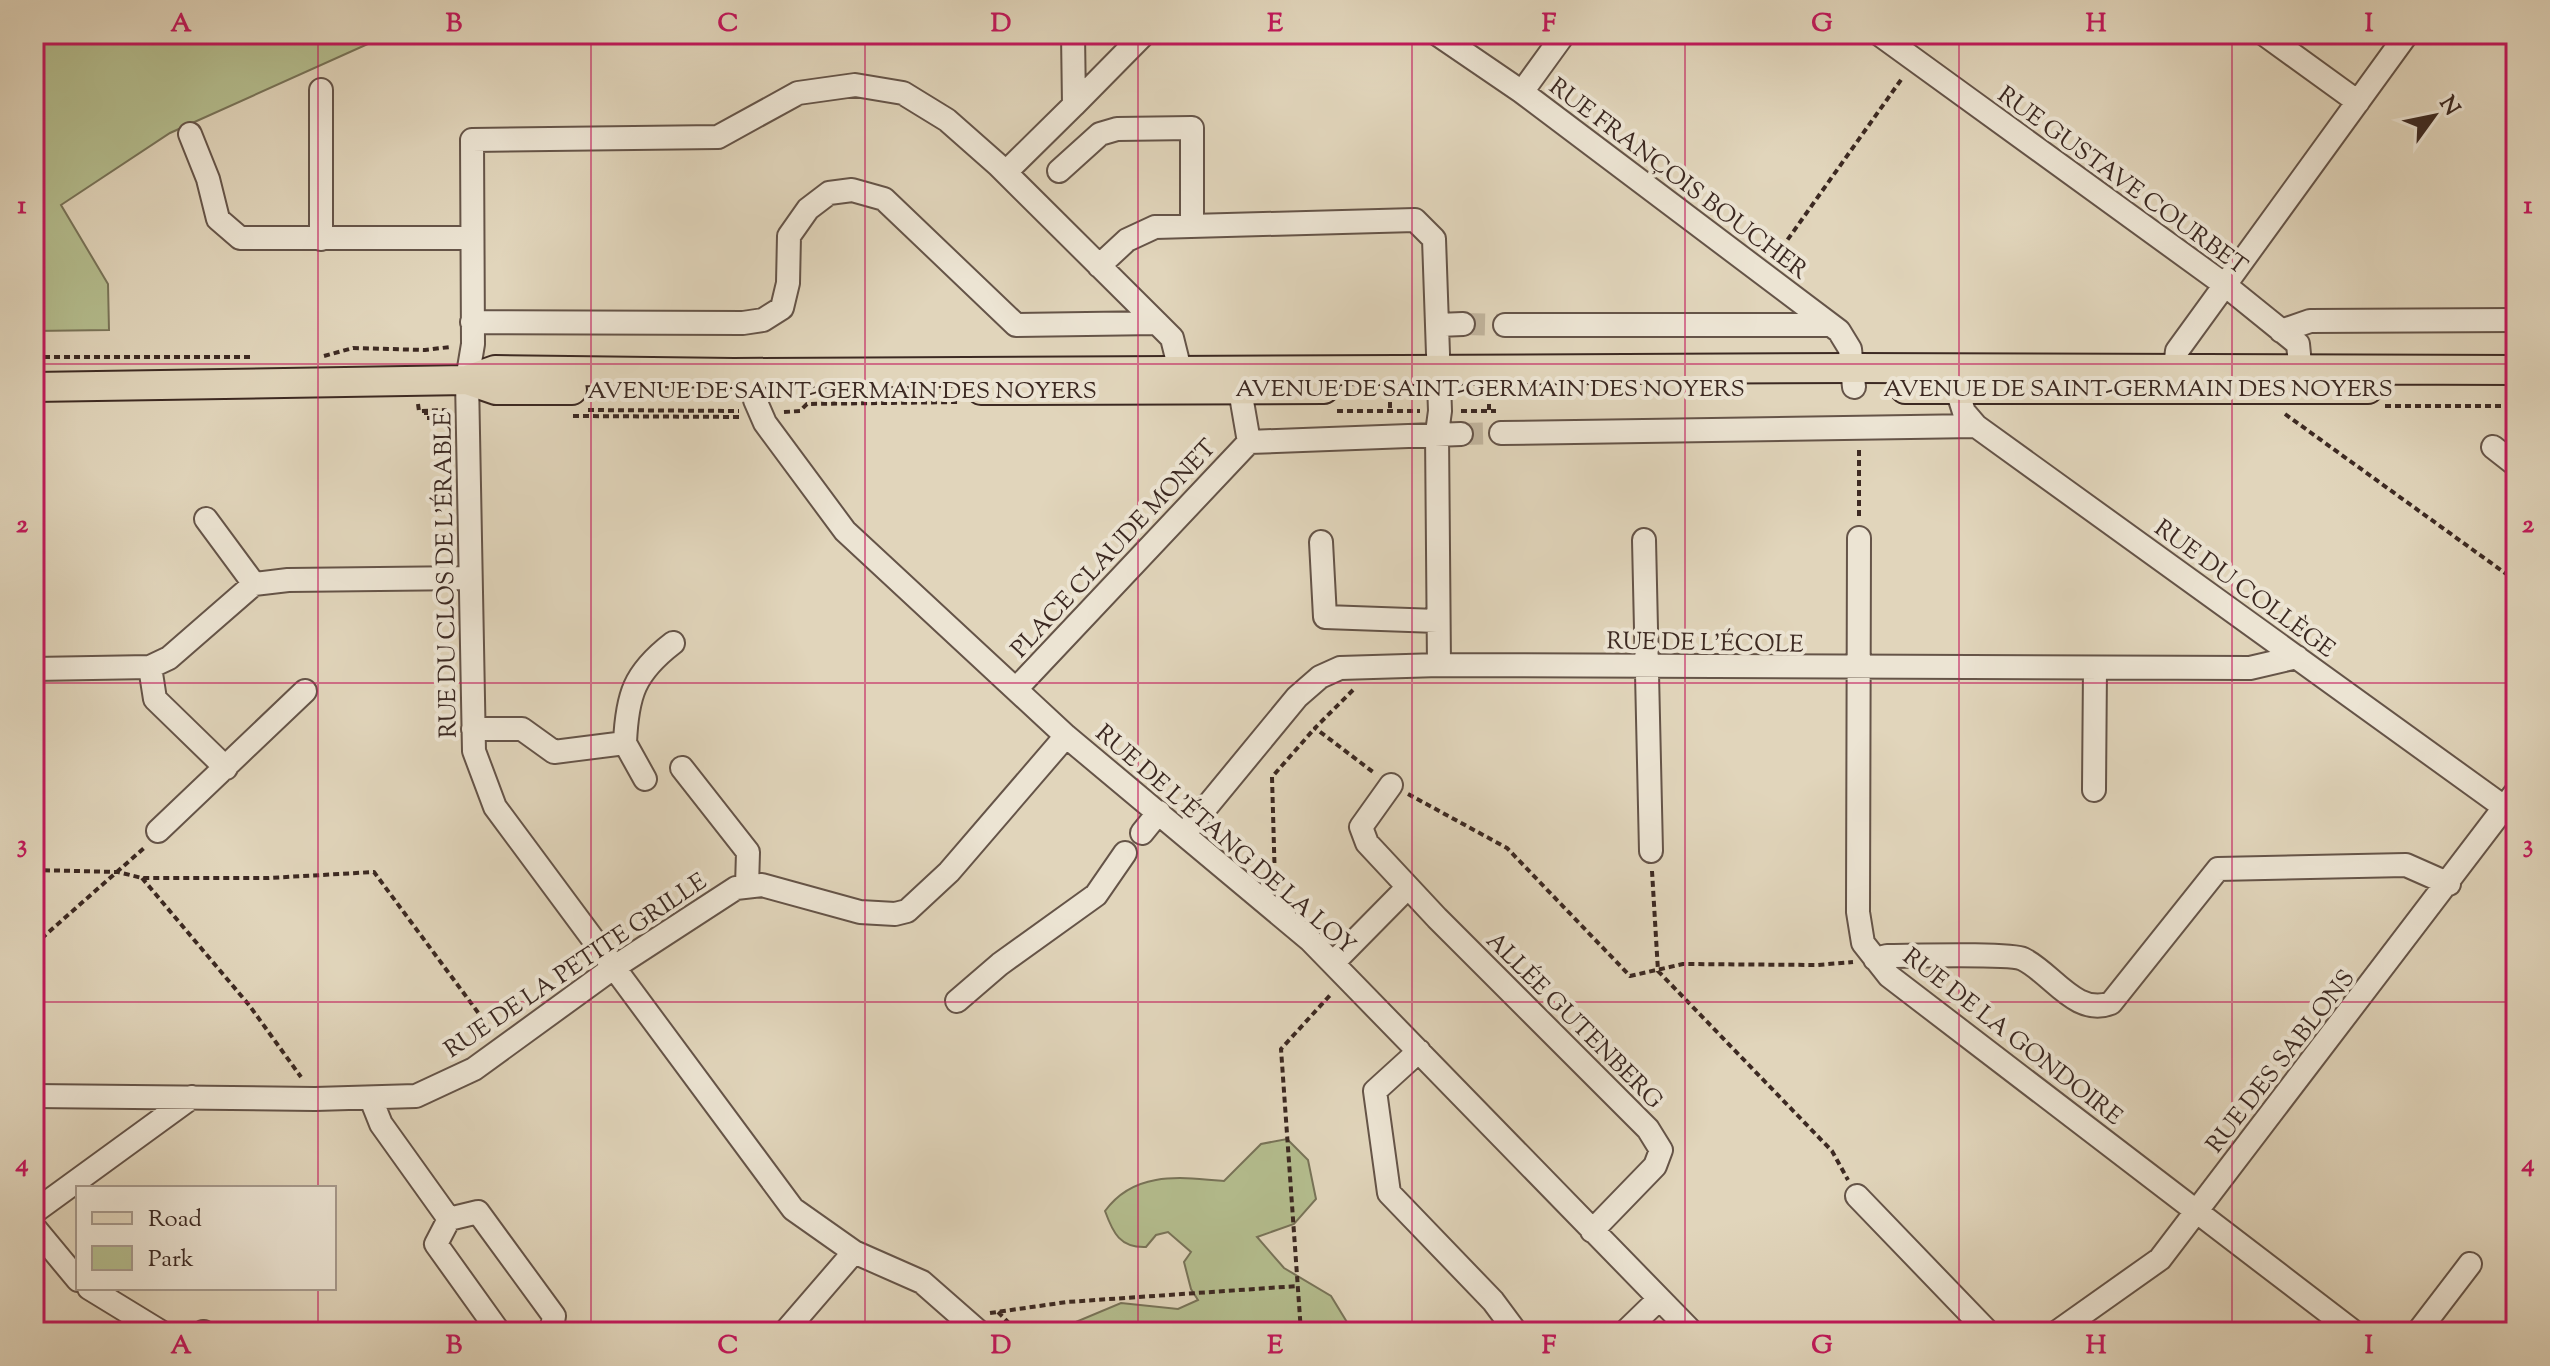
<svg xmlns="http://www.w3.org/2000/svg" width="2550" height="1366" viewBox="0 0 2550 1366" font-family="'Sorts Mill Goudy',serif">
  <rect width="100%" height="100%" fill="#e1d5bb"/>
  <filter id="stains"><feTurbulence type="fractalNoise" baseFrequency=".0025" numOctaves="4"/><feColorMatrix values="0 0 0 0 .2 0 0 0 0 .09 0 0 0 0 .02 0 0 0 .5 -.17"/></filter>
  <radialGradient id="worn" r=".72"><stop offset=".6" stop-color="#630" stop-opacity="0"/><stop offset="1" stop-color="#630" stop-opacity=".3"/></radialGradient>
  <path fill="#b4bd8e" stroke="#787358" stroke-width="2" d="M 34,34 L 390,34 L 170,133 L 61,205 L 108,284 L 109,330 L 34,331 Z
    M 1287,1139 L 1308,1160 L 1316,1199 L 1294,1224 L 1257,1237 L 1284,1268 L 1331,1296 L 1353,1332 L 1052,1332 L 1121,1303 L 1178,1309 L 1198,1300 L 1191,1289 L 1184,1262 L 1191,1252 L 1168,1232 L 1156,1235 L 1146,1247 C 1120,1248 1113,1233 1105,1211 C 1134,1171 1179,1177 1224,1181 L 1261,1144 Z"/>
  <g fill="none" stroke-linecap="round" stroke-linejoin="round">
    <path stroke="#c0b39c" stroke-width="22" stroke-dasharray="22 11" stroke-linecap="butt" d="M 1463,324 L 1505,325
      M 1461,434 L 1501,433"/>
    <defs>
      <path id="minor" d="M 1437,34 L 1522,92 L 1839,331 L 1850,349 L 1854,387
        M 1879,34 L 2225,285 L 2298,344 L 2302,385
        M 2264,34 L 2358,102
        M 1522,92 L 1564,34
        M 1074,105 L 1144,34
        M 190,134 L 208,179 L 218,219 L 240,238 L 470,238
        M 1059,171 L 1100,134 L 1117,129 L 1192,128 L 1192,225
        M 1006,172 L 1074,105 L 1073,34
        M 321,239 L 321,90
        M 1099,266 L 1127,240 L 1155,227 L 1415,220 L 1434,239 L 1440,411 L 1437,433 L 1439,665
        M 472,322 L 743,323 L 763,320 L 782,308 L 788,283 L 789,236 L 808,209 L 829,193 L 852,190 L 884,199 L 1016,325 L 1157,323
        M 1438,325 L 1463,324
        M 1505,325 L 1830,325
        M 2281,331 L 2310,321 L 2516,320
        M 753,373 L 755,400 L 765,423 L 845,531 L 1066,736 L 1310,940 L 1692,1332
        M 2173,381 L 2177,351 L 2407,34
        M 1240,390 L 1249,442
        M 1957,390 L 1964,412 L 1976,426 L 2515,815
        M 1501,433 L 1976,426
        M 2493,447 L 2516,465
        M 206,519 L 254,584
        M 1859,538 L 1858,912 L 1863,943 L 1889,976 L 2354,1332
        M 1644,540 L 1651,851
        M 1321,542 L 1325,617 L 1437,621
        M 150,667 L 155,699 L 226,768
        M 34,669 L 150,667 L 169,658 L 254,584 L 288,580 L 470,578
        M 1016,689 L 1249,442 L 1461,434
        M 473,729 L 522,729 L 554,752 L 625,743 C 627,695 634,673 673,643
        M 625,743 L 645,779
        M 682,768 L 748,852 L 747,886
        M 1391,785 L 1361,827 L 1367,843 L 1437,918 L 1648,1129 L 1661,1150 L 1655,1166 L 1592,1231
        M 2094,790 L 2095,668
        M 158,831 L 305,691
        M 1142,833 L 1159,812
        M 1185,833 L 1297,697 L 1320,677 L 1340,668 L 1439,665 L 2250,668 L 2297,657
        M 1875,959 L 1887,956 C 1909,956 2010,953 2023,959 C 2052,973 2076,1017 2111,1003 L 2218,869 L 2406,865 L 2449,884
        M 1333,963 L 1407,888
        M 957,1001 L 1000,964 L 1096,895 L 1125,853
        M 1419,1051 L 1375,1091 L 1389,1193 L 1493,1301 L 1516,1332
        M 34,1096 L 315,1099 L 416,1096 L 474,1069 L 613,968 L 736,888 L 762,885 L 860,912 L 895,914 L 907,911 L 949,872 L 1066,736
        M 371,1099 L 381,1124 L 449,1219
        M 1857,1196 L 1988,1332
        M 34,1212 L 192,1097
        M 34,1227 L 78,1280
        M 89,1288 L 161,1332
        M 203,1332 L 204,1332
        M 499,1332 L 436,1244 L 449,1219 L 478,1212 L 554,1316 L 551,1332
        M 785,1332 L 854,1252
        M 979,1332 L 922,1282 L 854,1252 L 793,1209 L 495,807 L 474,751 L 467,380 L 473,344 L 472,140 L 718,137 L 798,93 L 855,85 L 903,93 L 947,120 L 998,165 L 1157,323 L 1172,338 L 1180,370
        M 1625,1332 L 1659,1299
        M 2057,1332 L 2160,1259 L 2516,792
        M 2418,1332 L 2470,1264"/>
      <path id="major" d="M 467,380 L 496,390 L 572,390
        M 34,387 L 467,380 L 495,370 L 734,373 L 1853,368 L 2516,370
        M 1905,389 L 2368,389
        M 981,390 L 1324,389"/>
    </defs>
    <use href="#minor" stroke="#655448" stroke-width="26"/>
    <use href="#major" stroke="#3c2922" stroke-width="32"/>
    <path stroke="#3c2922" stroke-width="4" stroke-dasharray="6 4" stroke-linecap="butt" d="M 1927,44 L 1934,34
      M 1776,256 L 1903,77
      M 324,356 L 353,348 L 425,350 L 450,347
      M 34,357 L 252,357
      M 1390,392 L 1390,412
      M 1489,394 L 1489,411
      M 418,404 L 419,411 L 447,410
      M 2385,406 L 2516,406
      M 426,409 L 426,418 L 448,418
      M 588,410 L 739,411
      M 1337,411 L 1420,411
      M 1461,411 L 1496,411
      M 784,412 L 800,411 L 807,404 L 960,402
      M 2285,414 L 2516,581
      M 573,416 L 740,417
      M 1859,450 L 1859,517
      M 1353,690 L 1315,728 L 1373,772
      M 1408,794 L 1507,848 L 1630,976 L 1683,964 L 1818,965 L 1853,962
      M 34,870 L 118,872 L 142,878 L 269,878 L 374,872 L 491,1030
      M 1652,871 L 1658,971 L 1832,1151 L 1848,1180
      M 142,878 L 249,1005 L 301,1077
      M 1275,883 L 1272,777 L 1315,728
      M 34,945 L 144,848
      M 998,1312 L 1018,1332
      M 990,1313 L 1067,1302 L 1298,1286
      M 1301,1332 L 1281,1049 L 1332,993"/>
    <use href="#minor" stroke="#ece4d3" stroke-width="22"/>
    <use href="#major" stroke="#e1d5bb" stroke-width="28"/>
  </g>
  <path fill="none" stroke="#c2185b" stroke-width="2" stroke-opacity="0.55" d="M 318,34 L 318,1188M 591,34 L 591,1332M 865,34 L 865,1332M 1138,34 L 1138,1332M 1412,34 L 1412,1332M 1685,34 L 1685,1332M 1959,34 L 1959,1332M 2232,34 L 2232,1332M 34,364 L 2516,364M 34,683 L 2516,683M 34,1002 L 2516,1002M 318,1288 L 318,1332"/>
  <g text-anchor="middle" stroke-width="8" stroke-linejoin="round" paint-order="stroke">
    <g font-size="24" fill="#3c2922" stroke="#ece4d3">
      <text transform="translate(1679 178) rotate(37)" y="8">RUE FRANÇOIS BOUCHER</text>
      <text transform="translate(2123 180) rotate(36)" y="8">RUE GUSTAVE COURBET</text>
      <text x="1490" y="396">AVENUE DE SAINT-GERMAIN DES NOYERS</text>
      <text x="2138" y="396">AVENUE DE SAINT-GERMAIN DES NOYERS</text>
      <text x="842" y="398">AVENUE DE SAINT-GERMAIN DES NOYERS</text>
      <text transform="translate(1113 548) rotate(-47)" y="8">PLACE CLAUDE MONET</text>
      <text transform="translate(445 575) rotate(-91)" y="8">RUE DU CLOS DE L'ÉRABLE</text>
      <text transform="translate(2245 588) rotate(36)" y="8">RUE DU COLLÈGE</text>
      <text transform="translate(1705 642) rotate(1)" y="8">RUE DE L'ÉCOLE</text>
      <text transform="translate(1226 839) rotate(41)" y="8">RUE DE L'ÉTANG DE LA LOY</text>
      <text transform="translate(575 965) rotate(-34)" y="8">RUE DE LA PETITE GRILLE</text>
      <text transform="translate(1575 1020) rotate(45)" y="8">ALLÉE GUTENBERG</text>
      <text transform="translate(2013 1036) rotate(38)" y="8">RUE DE LA GONDOIRE</text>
      <text transform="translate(2280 1061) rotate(-52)" y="8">RUE DES SABLONS</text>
    </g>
  </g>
  <rect width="2550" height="1366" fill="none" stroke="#e1d5bb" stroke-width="88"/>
  <rect x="76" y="1186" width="260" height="104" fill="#ece4d3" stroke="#a6998c" stroke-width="2"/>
  <rect x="92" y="1212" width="40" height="12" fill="#e1d5bb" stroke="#a6998c" stroke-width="2"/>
  <text x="148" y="1226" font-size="24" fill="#3c2922">Road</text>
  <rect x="92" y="1246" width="40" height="24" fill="#b4bd8e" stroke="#a6998c" stroke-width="2"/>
  <text x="148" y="1266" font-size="24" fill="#3c2922">Park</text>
  <g transform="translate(2434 116) rotate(57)" stroke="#ece4d3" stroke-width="6" paint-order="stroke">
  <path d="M0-6L14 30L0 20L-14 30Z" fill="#3c2922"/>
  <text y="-12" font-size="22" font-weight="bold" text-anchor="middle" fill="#3c2922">N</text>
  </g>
  <rect x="44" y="44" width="2462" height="1278" fill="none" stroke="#c2185b" stroke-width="3"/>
  <g font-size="26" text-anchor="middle" font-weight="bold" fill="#c2185b">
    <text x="181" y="31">A</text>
    <text x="454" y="31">B</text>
    <text x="728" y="31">C</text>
    <text x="1001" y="31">D</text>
    <text x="1275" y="31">E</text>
    <text x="1549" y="31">F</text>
    <text x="1822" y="31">G</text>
    <text x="2096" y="31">H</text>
    <text x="2369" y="31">I</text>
    <text x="22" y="213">1</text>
    <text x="2528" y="213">1</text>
    <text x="22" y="532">2</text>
    <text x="2528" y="532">2</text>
    <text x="22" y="852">3</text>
    <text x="2528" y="852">3</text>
    <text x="22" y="1171">4</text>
    <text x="2528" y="1171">4</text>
    <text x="181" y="1353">A</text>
    <text x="454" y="1353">B</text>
    <text x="728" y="1353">C</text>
    <text x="1001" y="1353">D</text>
    <text x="1275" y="1353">E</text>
    <text x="1549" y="1353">F</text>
    <text x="1822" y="1353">G</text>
    <text x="2096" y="1353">H</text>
    <text x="2369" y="1353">I</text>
  </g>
  <rect width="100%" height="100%" filter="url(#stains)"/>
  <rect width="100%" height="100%" fill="url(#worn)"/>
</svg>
